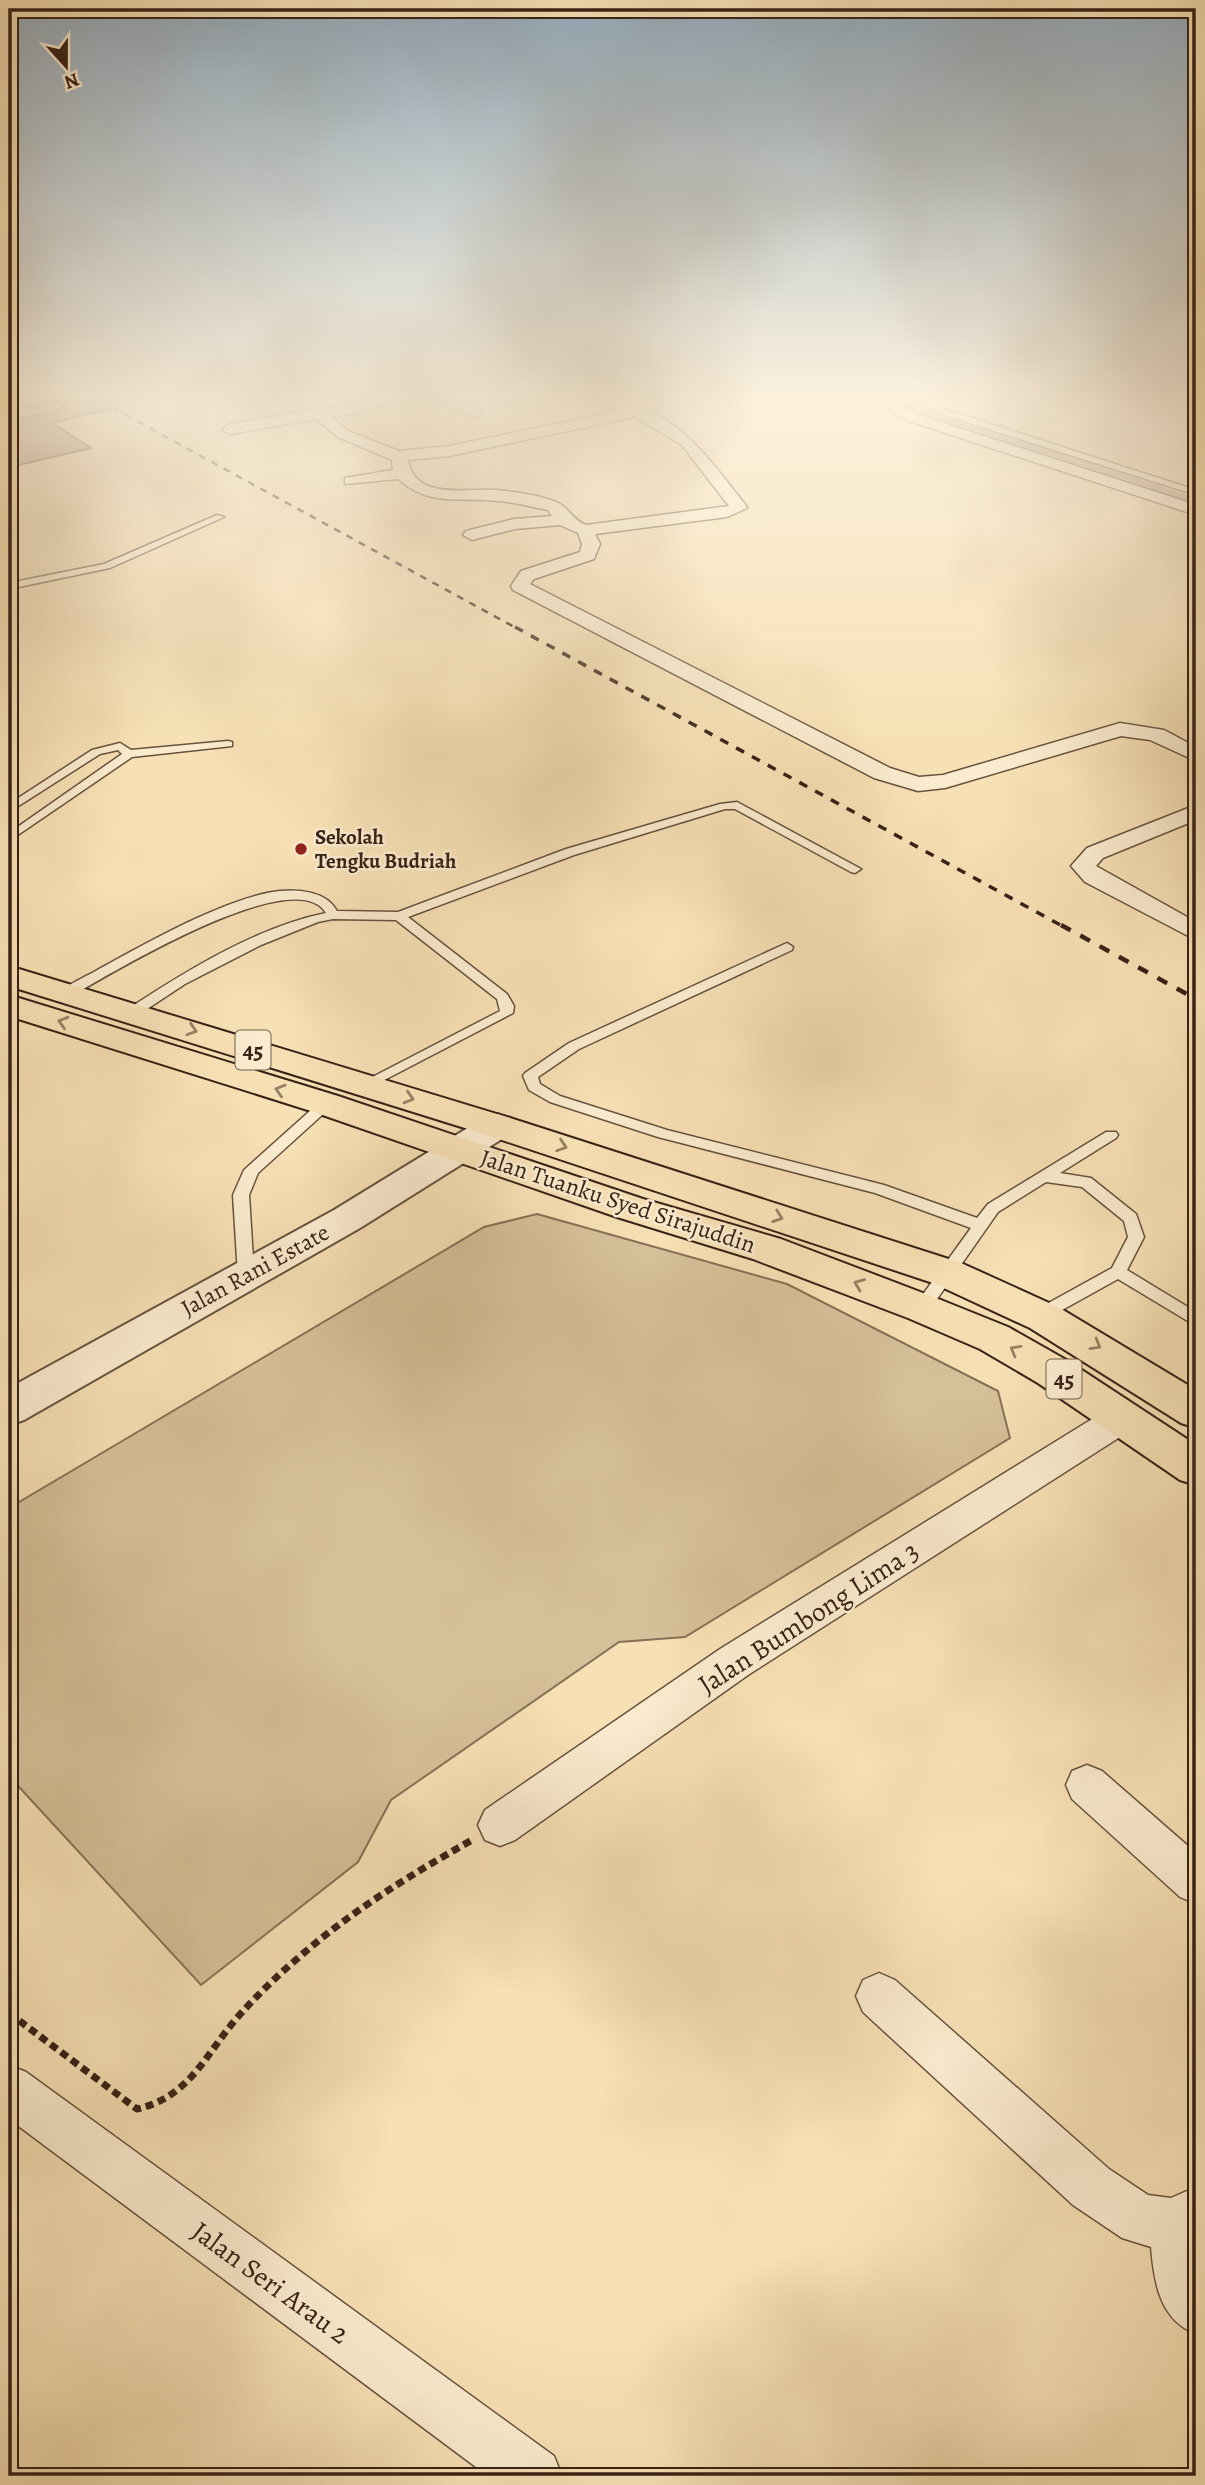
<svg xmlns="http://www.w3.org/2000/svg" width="1205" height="2485" viewBox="0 0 1205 2485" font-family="Alegreya,serif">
  <rect width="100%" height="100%" fill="#f7e0b4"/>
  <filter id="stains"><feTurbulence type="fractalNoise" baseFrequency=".00286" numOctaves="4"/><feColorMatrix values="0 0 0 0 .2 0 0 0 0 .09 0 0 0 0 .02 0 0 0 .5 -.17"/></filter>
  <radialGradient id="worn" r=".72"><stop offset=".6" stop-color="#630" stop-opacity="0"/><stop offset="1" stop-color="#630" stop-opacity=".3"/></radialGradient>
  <path fill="#d6c099" stroke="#867158" stroke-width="2" d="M 537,1214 L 787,1284 L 998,1391 L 1010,1438 L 685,1637 L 619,1642 L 391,1800 L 358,1862 L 201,1985 L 9,1776 L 9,1508 L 484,1227 Z"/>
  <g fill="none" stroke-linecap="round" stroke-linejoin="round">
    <path fill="#b69f7f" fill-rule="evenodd" d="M 907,400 L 921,400 L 920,405 L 927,409 L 1196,498 L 1196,508 L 917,415 L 905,406 Z"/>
  </g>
  <path fill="#9b8569" stroke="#372217" stroke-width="2" d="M 13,400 L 109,400 L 110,409 L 52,423 L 44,418 L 91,448 L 19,465 L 9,458 L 9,422 L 65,408 L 58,401 L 27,408 Z"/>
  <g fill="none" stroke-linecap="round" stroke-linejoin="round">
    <defs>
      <path id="service" d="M 927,400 L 935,400 L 934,403 L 947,410 L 1196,490 L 1196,495 L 941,414 L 927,406 Z
        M 59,404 L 62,408 L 9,419 L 9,415 Z
        M 217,515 L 224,517 L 110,568 L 9,589 L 9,583 L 104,564 Z
        M 228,741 L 232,742 L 232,746 L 132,757 L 9,841 L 9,833 L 122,754 L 118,750 L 100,754 L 9,812 L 9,804 L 92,750 L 120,743 L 131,750 Z
        M 737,802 L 861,869 L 855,873 L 851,872 L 735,809 L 725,809 L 574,855 L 408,917 L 507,994 L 514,1006 L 513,1013 L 369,1088 L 359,1088 L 357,1085 L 500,1011 L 497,999 L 396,920 L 333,919 L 318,922 L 261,945 L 185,984 L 138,1015 L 128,1015 L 126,1012 L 128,1009 C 186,971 257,927 326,913 C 295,861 108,975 70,997 L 65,998 L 58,994 C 69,983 86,977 99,969 C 145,944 229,896 280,891 C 300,889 327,892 337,911 L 398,912 L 566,849 L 720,804 Z
        M 787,943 L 793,947 L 792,950 L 579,1049 L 538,1077 L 540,1084 L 560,1096 L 667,1130 L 884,1185 L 977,1218 L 988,1204 L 1106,1132 L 1116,1132 L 1118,1135 L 1116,1138 L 1060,1173 L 1091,1178 L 1136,1214 L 1144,1237 L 1127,1270 L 1196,1312 L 1196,1326 L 1118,1279 L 1046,1319 L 1034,1319 L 1032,1315 L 1034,1311 L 1112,1268 L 1128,1237 L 1124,1221 L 1082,1187 L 1046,1182 L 998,1212 L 928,1312 L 916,1312 L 914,1308 L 916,1304 L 971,1228 L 875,1193 L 658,1137 L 550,1102 L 529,1090 L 523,1076 L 525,1073 L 569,1043 Z
        M 326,1099 L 331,1101 L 333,1104 L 331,1107 L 258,1173 L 249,1195 L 254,1275 L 252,1279 L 240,1279 L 238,1275 L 233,1195 L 244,1170 L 321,1101 Z"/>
      <path id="minor" d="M 306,400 L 319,400 L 327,408 L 370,400 L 392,400 L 360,413 L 331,417 L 348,431 L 399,451 L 449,446 L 619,411 L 597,400 C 670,400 704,453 745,504 L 747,508 L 727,517 L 595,534 L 600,544 L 594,559 L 534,579 L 530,584 L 890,768 L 919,777 L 943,775 L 1120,723 L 1164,730 L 1196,747 L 1196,761 L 1150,740 L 1121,736 L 945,788 L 918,791 L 874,778 L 513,590 L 511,586 L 521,571 L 580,552 L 582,544 L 578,533 L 560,525 L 515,529 L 472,540 L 463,535 L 466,531 L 514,519 L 552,516 L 548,510 C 531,507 515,502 498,501 C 461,497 429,507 398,479 L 345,484 L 345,478 L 393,470 L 392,460 L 338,437 L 316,419 L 230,434 L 222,429 L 230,424 L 312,410 ZM 634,417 L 681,444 L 729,506 L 586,525 C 572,520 569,507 556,502 C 539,495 515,492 497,490 C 466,488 415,501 408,460 L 449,456 Z
        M 434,400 L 455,400 L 482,412 L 474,417 L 469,415 Z
        M 888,400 L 902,400 L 902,406 L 919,415 L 1196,505 L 1196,515 L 909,421 L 890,411 Z
        M 1196,805 L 1196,820 L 1103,858 L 1096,866 L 1196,922 L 1196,940 L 1085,882 L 1071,866 L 1087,848 Z
        M 1122,1404 L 1134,1408 L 1139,1418 L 1134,1428 L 748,1675 L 515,1840 L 500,1846 L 485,1840 L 478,1825 L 485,1810 L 720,1649 L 1110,1408 Z
        M 1087,1765 L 1102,1771 L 1196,1853 L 1196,1904 L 1180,1897 L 1072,1799 L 1066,1785 L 1072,1771 Z
        M 879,1973 L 895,1980 L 1109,2169 L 1148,2195 L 1171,2198 L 1196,2187 L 1196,2334 C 1160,2320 1154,2283 1151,2247 L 1122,2238 L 1073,2205 L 863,2012 L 856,1996 L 863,1980 Z
        M 9,2065 L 26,2072 L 554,2456 L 562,2476 L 488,2476 L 9,2119 Z"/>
      <path id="tertiary" d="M 497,1114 L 510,1118 L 515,1126 L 510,1134 L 360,1228 L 24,1420 L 9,1425 L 9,1388 L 334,1210 L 484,1118 Z"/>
      <path id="trunk" d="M 9,966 L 510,1118 L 961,1263 L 1058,1307 L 1196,1390 L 1196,1428 L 1181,1423 L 1030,1328 L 933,1283 L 484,1134 L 9,986 Z
        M 9,995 L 338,1096 L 643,1199 L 781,1239 L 936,1298 L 1008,1327 L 1068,1361 L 1196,1445 L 1196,1485 L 1180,1480 L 1038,1383 L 980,1349 L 908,1318 L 753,1259 L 617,1217 L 314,1112 L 9,1016 Z"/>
    </defs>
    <use href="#service" stroke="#67523e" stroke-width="3"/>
    <use href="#minor" stroke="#67523e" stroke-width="3"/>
    <use href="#tertiary" stroke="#67523e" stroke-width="4"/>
    <use href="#trunk" stroke="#372217" stroke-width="4"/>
    <path stroke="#372217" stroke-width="7" stroke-dasharray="8 5" stroke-linecap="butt" d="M 9,2013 L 137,2109 C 189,2097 204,2057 236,2019 C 257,1995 280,1973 305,1952 C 356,1908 414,1873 472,1840"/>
    <use href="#service" fill="#faebce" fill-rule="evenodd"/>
    <use href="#minor" fill="#faebce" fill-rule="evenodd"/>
    <use href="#tertiary" fill="#faebce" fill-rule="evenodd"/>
    <use href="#trunk" fill="#f7e0b4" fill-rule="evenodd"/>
    <path stroke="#372217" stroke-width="2.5" stroke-dasharray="7 7" stroke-linecap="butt" d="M 113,408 L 518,629"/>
    <path stroke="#372217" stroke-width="3.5" stroke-dasharray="9 9" stroke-linecap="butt" d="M 515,627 L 1064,927"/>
    <path stroke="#372217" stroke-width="4.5" stroke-dasharray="11 11" stroke-linecap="butt" d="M 1061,925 L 1196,999"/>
  </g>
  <defs><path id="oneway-chevron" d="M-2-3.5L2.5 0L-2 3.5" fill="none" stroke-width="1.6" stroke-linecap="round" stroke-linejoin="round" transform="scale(1.75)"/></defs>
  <g stroke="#978166">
    <use href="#oneway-chevron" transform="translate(63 1022) rotate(-163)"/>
    <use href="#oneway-chevron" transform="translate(192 1030) rotate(18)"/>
    <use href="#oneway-chevron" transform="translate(280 1090) rotate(-163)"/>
    <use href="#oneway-chevron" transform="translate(409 1098) rotate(17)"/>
    <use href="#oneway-chevron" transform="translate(562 1146) rotate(18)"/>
    <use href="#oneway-chevron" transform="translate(778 1217) rotate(19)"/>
    <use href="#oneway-chevron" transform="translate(859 1284) rotate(-159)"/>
    <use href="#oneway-chevron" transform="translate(1096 1345) rotate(30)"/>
    <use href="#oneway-chevron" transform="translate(1015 1350) rotate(-150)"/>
  </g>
  <linearGradient id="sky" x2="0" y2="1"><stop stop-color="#94acbe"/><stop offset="0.53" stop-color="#fbf1dd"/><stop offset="1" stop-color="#fbf1dd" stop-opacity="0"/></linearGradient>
  <rect width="1205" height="748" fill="url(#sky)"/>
  <circle fill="#8f2418" stroke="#faebce" stroke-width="2.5" cx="301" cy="849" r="7"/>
  <g text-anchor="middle" stroke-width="5" stroke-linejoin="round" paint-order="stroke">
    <g font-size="21" font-weight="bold" fill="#372217" stroke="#faebce" text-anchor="start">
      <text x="315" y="844">Sekolah<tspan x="315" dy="24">Tengku Budriah</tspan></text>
    </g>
    <g fill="#faebce" stroke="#725e4e" stroke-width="2">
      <rect x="235.5" y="1030.5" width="35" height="39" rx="5"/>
      <rect x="1046.5" y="1359.5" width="35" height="39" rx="5"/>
    </g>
    <g font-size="23" font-weight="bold" fill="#372217">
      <text x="253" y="1058">45</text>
      <text x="1064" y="1387">45</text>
    </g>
    <g font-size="24" fill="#372217" stroke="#faebce">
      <text transform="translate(618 1201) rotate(18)" y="8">Jalan Tuanku Syed Sirajuddin</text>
      <text transform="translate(255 1270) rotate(-29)" y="8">Jalan Rani Estate</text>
    </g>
    <g font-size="28" fill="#372217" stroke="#faebce">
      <text transform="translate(808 1617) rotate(-33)" y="10">Jalan Bumbong Lima 3</text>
      <text transform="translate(271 2282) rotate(36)" y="10">Jalan Seri Arau 2</text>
    </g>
  </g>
  <rect width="1205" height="2485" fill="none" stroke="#f7e0b4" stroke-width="35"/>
  <rect x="10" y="10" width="1184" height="2464" fill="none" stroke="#372217" stroke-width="3.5"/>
  <rect x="18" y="18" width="1170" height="2450" fill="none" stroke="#372217" stroke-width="2"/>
  <g transform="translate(66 66) rotate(159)" stroke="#faebce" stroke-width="5" paint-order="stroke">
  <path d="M0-5L12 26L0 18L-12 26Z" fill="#372217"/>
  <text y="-10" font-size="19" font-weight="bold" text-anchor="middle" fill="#372217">N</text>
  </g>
  <rect width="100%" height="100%" filter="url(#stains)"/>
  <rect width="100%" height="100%" fill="url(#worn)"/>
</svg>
